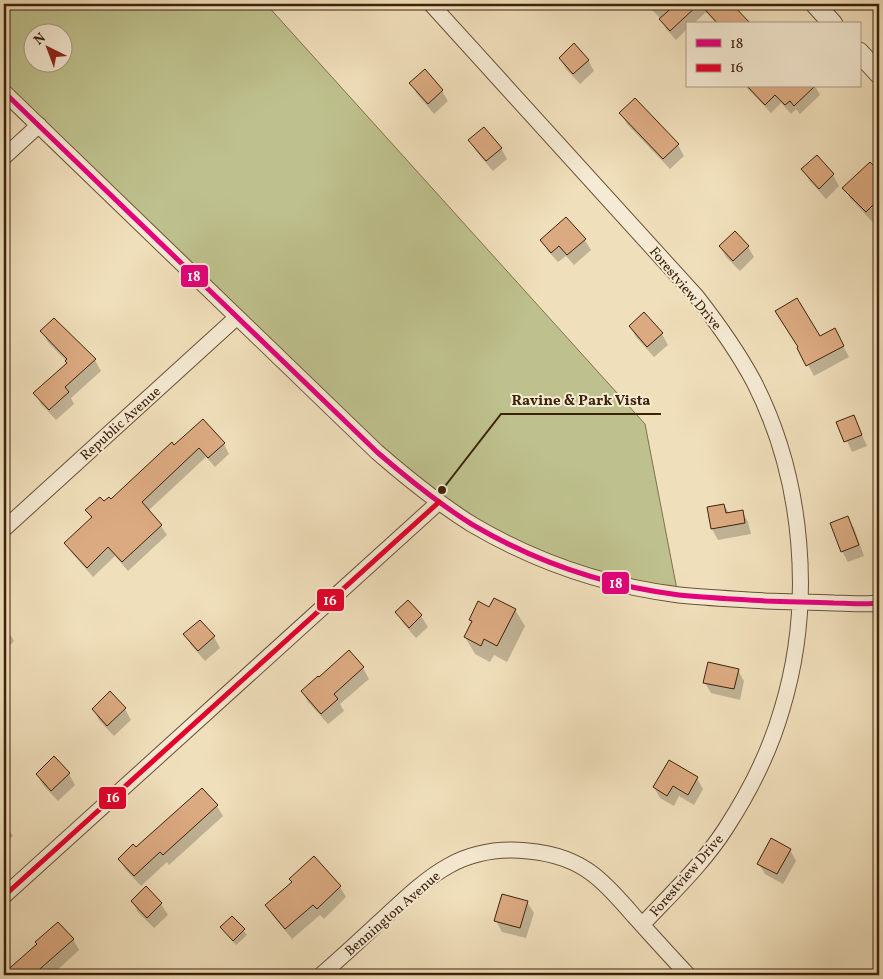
<svg xmlns="http://www.w3.org/2000/svg" width="883" height="979" viewBox="0 0 883 979" font-family="Vollkorn,serif">
  <rect width="100%" height="100%" fill="#f0dfbb"/>
  <filter id="stains"><feTurbulence type="fractalNoise" baseFrequency=".004" numOctaves="4"/><feColorMatrix values="0 0 0 0 .2 0 0 0 0 .09 0 0 0 0 .02 0 0 0 .5 -.17"/></filter>
  <radialGradient id="worn" r=".72"><stop offset=".6" stop-color="#630" stop-opacity="0"/><stop offset="1" stop-color="#630" stop-opacity=".3"/></radialGradient>
  <path fill="#bec18d" stroke="#7e724c" fill-rule="evenodd" d="M 4,4 L 266,4 L 645,424 L 678,595 L 555,564 L 412,483 L 4,92 ZM 32,32 L 62,32 L 62,62 L 32,62 Z"/>
  <path fill="#0003" d="M 646,4 L 727,4 L 750,24 L 717,24 L 706,12 L 693,24 L 687,24 L 687,29 L 676,40 L 666,29 L 661,19 Z
    M 560,58 L 588,60 L 594,71 L 580,84 L 566,69 Z
    M 425,71 L 442,91 L 448,101 L 434,114 L 417,94 L 411,83 Z
    M 745,86 L 815,86 L 820,95 L 800,114 L 796,109 L 791,114 L 781,103 L 771,113 Z
    M 635,100 L 678,145 L 684,156 L 670,169 L 627,124 L 621,113 Z
    M 470,141 L 501,148 L 507,159 L 493,171 L 476,151 Z
    M 817,157 L 833,175 L 839,186 L 826,199 L 809,180 L 803,169 Z
    M 879,167 L 879,229 L 850,198 L 844,188 Z
    M 584,239 L 591,250 L 574,265 L 566,256 L 558,262 L 548,251 L 542,240 Z
    M 720,246 L 748,247 L 754,257 L 740,271 L 726,257 Z
    M 4,271 L 9,280 L 4,285 Z
    M 630,326 L 662,334 L 668,345 L 654,357 L 636,337 Z
    M 42,331 L 95,360 L 101,371 L 71,398 L 74,404 L 56,420 L 41,404 L 35,393 L 68,363 L 48,342 Z
    M 819,337 L 840,340 L 849,357 L 814,376 L 799,348 Z
    M 853,416 L 867,446 L 852,452 L 838,422 Z
    M 4,444 L 9,453 L 4,457 Z
    M 224,444 L 229,454 L 215,467 L 206,457 L 148,511 L 161,526 L 167,535 L 128,571 L 115,556 L 93,577 L 72,553 L 66,544 L 92,519 L 87,511 L 111,501 L 174,447 Z
    M 724,505 L 729,513 L 742,511 L 748,522 L 751,534 L 718,540 L 712,529 Z
    M 847,518 L 854,528 L 864,556 L 848,562 L 842,551 Z
    M 408,602 L 421,616 L 428,627 L 416,638 L 403,623 L 397,612 Z
    M 490,609 L 515,610 L 525,626 L 507,662 L 494,655 L 490,662 L 475,654 L 465,637 L 472,623 L 470,620 Z
    M 4,625 L 14,641 L 4,651 Z
    M 185,635 L 214,637 L 220,648 L 205,661 L 191,645 Z
    M 349,652 L 363,668 L 369,679 L 340,704 L 344,711 L 328,724 L 308,702 L 302,691 L 319,679 Z
    M 738,670 L 744,681 L 740,700 L 711,693 L 705,683 Z
    M 93,709 L 125,709 L 131,720 L 114,736 L 99,720 Z
    M 54,758 L 69,774 L 75,785 L 58,801 L 43,785 L 37,774 Z
    M 697,778 L 703,789 L 694,805 L 679,796 L 674,806 L 660,798 L 654,787 Z
    M 217,806 L 223,816 L 169,865 L 167,862 L 141,886 L 126,870 L 119,859 Z
    M 4,822 L 13,836 L 4,844 Z
    M 790,850 L 796,861 L 783,884 L 765,874 L 759,864 Z
    M 340,887 L 346,897 L 324,919 L 320,915 L 292,939 L 273,916 L 267,906 Z
    M 146,888 L 161,904 L 168,915 L 154,928 L 138,912 L 132,901 Z
    M 527,902 L 534,913 L 526,938 L 502,932 L 496,921 Z
    M 232,917 L 247,935 L 236,945 L 222,928 Z
    M 73,939 L 79,950 L 52,975 L 4,975 L 38,944 Z
    M 192,971 L 197,975 L 187,975 Z"/>
  <path fill="#dcaa81" stroke="#3d220a" d="M 676,4 L 699,4 L 670,31 L 659,19 Z
    M 700,4 L 732,4 L 751,24 L 718,24 Z
    M 574,43 L 589,60 L 573,74 L 559,58 Z
    M 425,69 L 443,90 L 428,104 L 409,83 Z
    M 747,86 L 815,86 L 794,106 L 790,101 L 785,105 L 775,95 L 765,105 Z
    M 635,98 L 679,144 L 663,159 L 619,113 Z
    M 484,127 L 502,148 L 486,161 L 468,140 Z
    M 817,155 L 834,174 L 819,189 L 801,169 Z
    M 870,162 L 879,171 L 879,199 L 866,212 L 842,188 Z
    M 566,217 L 586,239 L 567,255 L 559,246 L 551,253 L 540,240 Z
    M 735,231 L 749,246 L 733,261 L 719,246 Z
    M 797,298 L 820,336 L 835,328 L 844,346 L 806,366 L 797,348 L 798,347 L 775,311 Z
    M 644,312 L 663,333 L 647,347 L 629,326 Z
    M 54,318 L 96,359 L 65,387 L 69,392 L 49,410 L 33,393 L 67,363 L 65,361 L 67,359 L 40,331 Z
    M 854,415 L 862,435 L 844,442 L 836,422 Z
    M 203,419 L 225,443 L 208,458 L 199,448 L 142,502 L 162,525 L 122,562 L 108,547 L 87,568 L 64,543 L 92,517 L 85,510 L 100,497 L 104,501 L 109,497 L 111,499 L 172,442 L 174,445 Z
    M 724,504 L 726,513 L 743,510 L 745,523 L 711,529 L 707,507 Z
    M 848,516 L 859,545 L 841,552 L 830,523 Z
    M 494,598 L 516,609 L 497,646 L 484,639 L 481,646 L 464,637 L 472,621 L 469,620 L 478,601 L 489,607 Z
    M 408,600 L 422,615 L 409,628 L 395,612 Z
    M 200,620 L 215,636 L 198,651 L 183,634 Z
    M 349,650 L 364,667 L 334,694 L 338,699 L 321,714 L 301,691 L 318,676 L 319,677 Z
    M 708,662 L 739,669 L 734,689 L 703,683 Z
    M 110,691 L 126,708 L 107,726 L 92,709 Z
    M 54,756 L 70,773 L 51,791 L 36,774 Z
    M 669,760 L 698,777 L 688,795 L 673,786 L 667,796 L 653,787 Z
    M 202,788 L 218,805 L 163,855 L 160,852 L 134,876 L 118,859 L 133,844 L 136,847 Z
    M 771,838 L 791,849 L 777,874 L 757,864 Z
    M 314,856 L 341,886 L 317,909 L 313,905 L 285,929 L 265,905 L 292,882 L 289,879 Z
    M 146,886 L 162,903 L 147,918 L 131,901 Z
    M 502,894 L 528,901 L 520,928 L 494,921 Z
    M 232,916 L 245,929 L 233,941 L 220,927 Z
    M 58,922 L 74,939 L 33,975 L 4,975 L 4,973 L 37,944 L 35,942 Z"/>
  <g fill="none" stroke-linecap="round" stroke-linejoin="round">
    <defs>
      <path id="minor" d="M 431,4 L 697,297 C 718,324 738,352 754,382 C 804,480 814,604 782,709 C 770,751 750,791 726,828 C 703,864 671,894 642,925
        M 4,92 L 377,452 C 407,478 439,504 473,525 C 536,562 607,586 679,595 C 708,598 737,599 766,601 C 789,602 811,602 834,603 C 849,603 864,605 879,603
        M 4,157 L 39,125
        M 4,529 L 237,317
        M 4,896 L 439,502
        M 321,975 C 343,956 364,936 386,916 C 430,875 463,844 528,851 C 551,853 575,860 594,875 C 609,887 622,902 634,916 C 652,936 670,956 688,975"/>
      <path id="tertiary" d="M 815,4 L 833,24
        M 859,52 L 879,74"/>
    </defs>
    <use href="#minor" stroke="#6a5136" stroke-width="17"/>
    <use href="#tertiary" stroke="#6a5136" stroke-width="21"/>
    <use href="#minor" stroke="#f5ead3" stroke-width="15"/>
    <use href="#tertiary" stroke="#f5ead3" stroke-width="19"/>
    <defs>
      <path id="bus-1" d="M 4,92 L 377,452 C 407,478 439,504 473,525 C 536,562 607,586 679,595 C 708,598 737,599 766,601 C 789,602 811,602 834,603 C 849,603 864,605 879,603"/>
      <path id="bus-2" d="M 4,896 L 439,502"/>
    </defs>
    <use href="#bus-1" stroke="#f5ead3" stroke-width="9"/>
    <use href="#bus-2" stroke="#f5ead3" stroke-width="9"/>
    <use href="#bus-1" stroke="#e5007d" stroke-width="5"/>
    <use href="#bus-2" stroke="#e4002b" stroke-width="5"/>
  </g>
  <g text-anchor="middle" stroke-width="4" stroke-linejoin="round" paint-order="stroke">
    <g font-size="14" fill="#3d220a" stroke="#f5ead3">
      <text transform="translate(686 288) rotate(50)" y="5">Forestview Drive</text>
      <text transform="translate(120 423) rotate(-42)" y="5">Republic Avenue</text>
      <text transform="translate(686 875) rotate(-49)" y="5">Forestview Drive</text>
      <text transform="translate(392 913) rotate(-41)" y="5">Bennington Avenue</text>
    </g>
  </g>
  <path fill="none" stroke="#3d220a" stroke-width="2" d="M442 490L501 414H661"/>
  <circle fill="#3d220a" stroke="#f5ead3" stroke-width="2" cx="442" cy="490" r="5"/>
  <g font-size="15" text-anchor="middle" font-weight="bold" fill="#3d220a" stroke="#f5ead3" stroke-width="4" stroke-linejoin="round" paint-order="stroke">
    <text x="581" y="405">Ravine &amp; Park Vista</text>
  </g>
  <g stroke="#f5ead3" stroke-width="2">
    <rect x="180" y="264" width="29" height="24" rx="5" fill="#e5007d"/>
    <rect x="601" y="571" width="29" height="24" rx="5" fill="#e5007d"/>
    <rect x="316" y="588" width="29" height="24" rx="5" fill="#e4002b"/>
    <rect x="98" y="786" width="29" height="24" rx="5" fill="#e4002b"/>
  </g>
  <g font-size="14" text-anchor="middle" font-weight="bold" fill="#fff">
    <text x="194" y="281">18</text>
    <text x="616" y="588">18</text>
    <text x="330" y="605">16</text>
    <text x="113" y="802">16</text>
  </g>
  <rect width="883" height="979" fill="none" stroke="#f0dfbb" stroke-width="20"/>
  <rect x="5" y="5" width="873" height="969" fill="none" stroke="#3d220a" stroke-width="2.5"/>
  <rect x="10" y="10" width="863" height="959" fill="none" stroke="#3d220a"/>
  <rect x="686" y="22" width="175" height="65" fill="#f5ead3" stroke="#ab9a83"/>
  <rect x="696" y="39" width="25" height="8" fill="#e5007d" stroke="#ab9a83"/>
  <text x="730" y="48" font-size="15" fill="#3d220a">18</text>
  <rect x="696" y="64" width="25" height="8" fill="#e4002b" stroke="#ab9a83"/>
  <text x="730" y="72" font-size="15" fill="#3d220a">16</text>
  <g transform="translate(48 48) rotate(318)"><circle r="24" fill="#f5ead3" stroke="#ab9a83"/>
  <path d="M0-4L9 19L0 12L-9 19Z" fill="#8f2418"/>
  <text y="-8" font-size="14" font-weight="bold" text-anchor="middle" fill="#3d220a">N</text>
  </g>
  <rect width="100%" height="100%" filter="url(#stains)"/>
  <rect width="100%" height="100%" fill="url(#worn)"/>
</svg>
